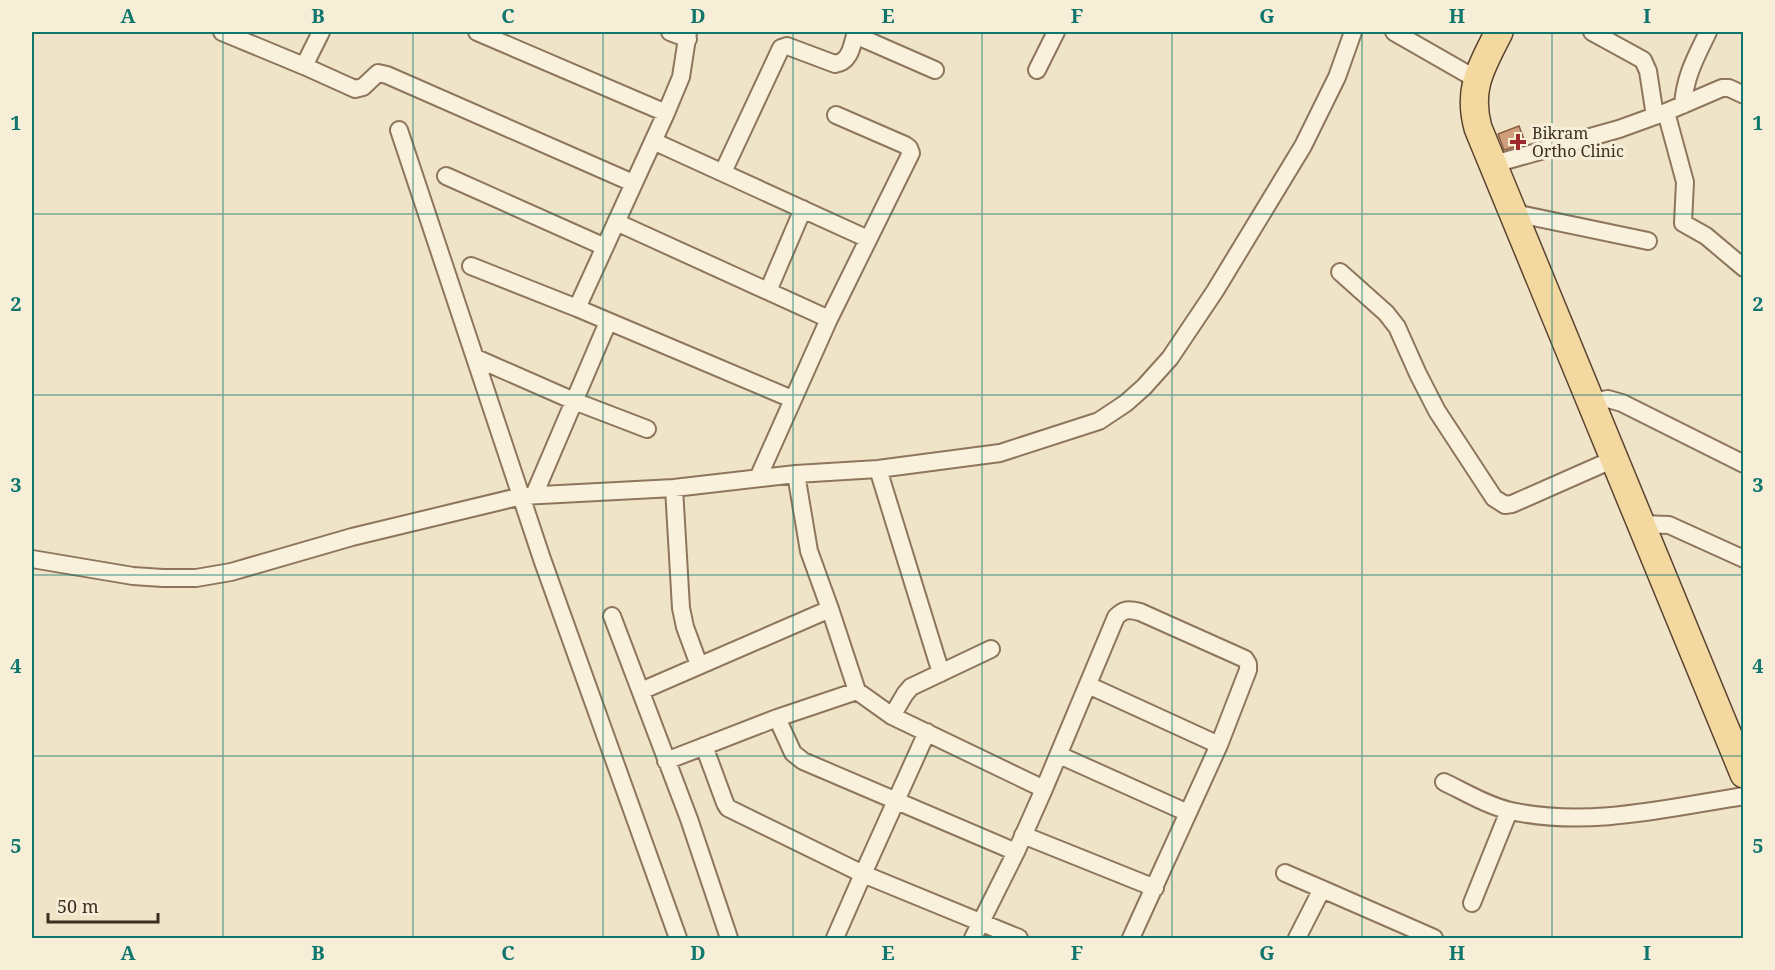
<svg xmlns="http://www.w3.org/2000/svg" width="1775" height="970" viewBox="0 0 1775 970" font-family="'Noto Serif',serif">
  <rect width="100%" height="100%" fill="#f0e4c8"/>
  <path fill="#cf9f7d" stroke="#8d5f41" stroke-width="1.5" d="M 1519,126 L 1526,144 L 1504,150 L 1498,134 Z"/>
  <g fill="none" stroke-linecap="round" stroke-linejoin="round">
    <defs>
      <path id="minor" d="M 222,32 L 304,66
        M 321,32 L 304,66 L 355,89 L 363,87 L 378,73 L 387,75 L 633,183
        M 477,32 L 666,113 L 577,308 L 792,399
        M 670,32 L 688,39
        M 1394,32 L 1476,79
        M 1592,32 L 1643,60 L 1648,71 L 1655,116
        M 855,35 L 935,70
        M 1037,70 L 1056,32
        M 1683,105 C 1685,76 1696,57 1708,32
        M 1666,112 L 1685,182 L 1683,223 L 1706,236 L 1744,268
        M 666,113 L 681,77 L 688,32
        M 399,130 L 542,559 L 678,938
        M 653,141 L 868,239
        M 1494,164 L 1619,129 L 1666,112 L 1722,88 L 1729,88 L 1744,95
        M 723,172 L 781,48 L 787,46 L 835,64 C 851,62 852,44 856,32
        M 446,176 L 605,247
        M 1514,213 L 1648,241
        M 616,222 L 829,319
        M 471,266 L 577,308
        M 1340,272 L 1386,313 L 1397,327 L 1418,374 L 1437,411 L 1494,498 L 1505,505 L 1512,504 L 1614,459
        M 768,291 L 803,209
        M 476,358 L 574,401 L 647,429
        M 1591,402 L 1608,399 L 1622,403 L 1744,464
        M 878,469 L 941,673
        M 796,474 L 809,551 L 830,609
        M 758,478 L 829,319 L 911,153 L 909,148 L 905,145 L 836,115
        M 674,488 L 681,608 L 685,627 L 699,665
        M 534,495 L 608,322
        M 1640,524 L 1669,525 L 1744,559
        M 32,559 L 133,576 L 163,578 L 196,578 L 231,572 L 352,537 L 522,496 L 674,488 L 796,474 L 878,469 L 1000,453 L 1099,421 L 1126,403 L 1144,387 L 1170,358 L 1215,291 L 1303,146 L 1337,77 L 1353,32
        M 612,616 L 689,819 L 729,938
        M 1088,685 L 1219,745
        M 641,691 L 830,609 L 857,691 L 892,716 L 1044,789 L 1016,852 L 973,938
        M 892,716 L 905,694 L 911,687 L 991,649
        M 777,718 L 793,753 L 803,761 L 1016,852
        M 927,732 L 863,874 L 1019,938
        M 704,746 L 725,803 L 728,808 L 863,874 L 835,938
        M 1059,755 L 1188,813
        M 666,761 L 777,718 L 857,691
        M 1444,782 C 1465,792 1488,806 1511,811 C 1588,828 1668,808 1744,796
        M 1044,789 L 1116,617 C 1124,609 1129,609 1140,612 L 1245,659 L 1248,664 L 1248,670 L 1219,745 L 1131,938
        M 1023,835 L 1155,888
        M 1285,873 L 1322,889
        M 1472,903 L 1509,811
        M 1297,938 L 1322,889 L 1434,938"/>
      <path id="primary" d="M 1499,32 C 1482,66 1467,88 1478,128 L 1744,774"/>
    </defs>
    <use href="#minor" stroke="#8d765c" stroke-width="20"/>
    <use href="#primary" stroke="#5b4430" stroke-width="30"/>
    <use href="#minor" stroke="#faf1dc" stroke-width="16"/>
    <use href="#primary" stroke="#f3d9a0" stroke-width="27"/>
  </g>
  <path fill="none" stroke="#0f766e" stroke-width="1.5" stroke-opacity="0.55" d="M 223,32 L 223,938M 413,32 L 413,938M 603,32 L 603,938M 793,32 L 793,938M 982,32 L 982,938M 1172,32 L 1172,938M 1362,32 L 1362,938M 1552,32 L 1552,938M 32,214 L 1744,214M 32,395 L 1744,395M 32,575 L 1744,575M 32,756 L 1744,756"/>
  <path fill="#9e2a2b" stroke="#f7eed8" stroke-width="2" d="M1515 133h6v6h6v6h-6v6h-6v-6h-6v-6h6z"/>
  <g text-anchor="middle" stroke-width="6" stroke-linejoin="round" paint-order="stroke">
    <g font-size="16" fill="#3d2e20" stroke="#f7eed8" text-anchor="start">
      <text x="1532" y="139">Bikram<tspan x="1532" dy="18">Ortho Clinic</tspan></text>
    </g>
  </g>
  <rect width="1775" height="970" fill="none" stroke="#f7eed8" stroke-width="66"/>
  <path d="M48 913v9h110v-9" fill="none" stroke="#3d2e20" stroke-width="3"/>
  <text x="57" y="913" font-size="18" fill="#3d2e20" stroke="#f7eed8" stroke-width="4.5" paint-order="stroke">50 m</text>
  <rect x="33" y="33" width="1709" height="904" fill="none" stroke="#0f766e" stroke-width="2"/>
  <g font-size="20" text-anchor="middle" font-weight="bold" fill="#0f766e">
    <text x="128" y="23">A</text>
    <text x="318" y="23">B</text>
    <text x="508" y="23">C</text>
    <text x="698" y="23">D</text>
    <text x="888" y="23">E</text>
    <text x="1077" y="23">F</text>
    <text x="1267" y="23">G</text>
    <text x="1457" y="23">H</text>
    <text x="1647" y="23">I</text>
    <text x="16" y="130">1</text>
    <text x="1758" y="130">1</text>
    <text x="16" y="311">2</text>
    <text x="1758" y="311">2</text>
    <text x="16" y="492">3</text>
    <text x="1758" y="492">3</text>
    <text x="16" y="673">4</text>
    <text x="1758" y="673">4</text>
    <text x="16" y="853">5</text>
    <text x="1758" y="853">5</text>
    <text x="128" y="960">A</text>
    <text x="318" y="960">B</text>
    <text x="508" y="960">C</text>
    <text x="698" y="960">D</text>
    <text x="888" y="960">E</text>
    <text x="1077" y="960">F</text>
    <text x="1267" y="960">G</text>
    <text x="1457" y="960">H</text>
    <text x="1647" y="960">I</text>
  </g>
</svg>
